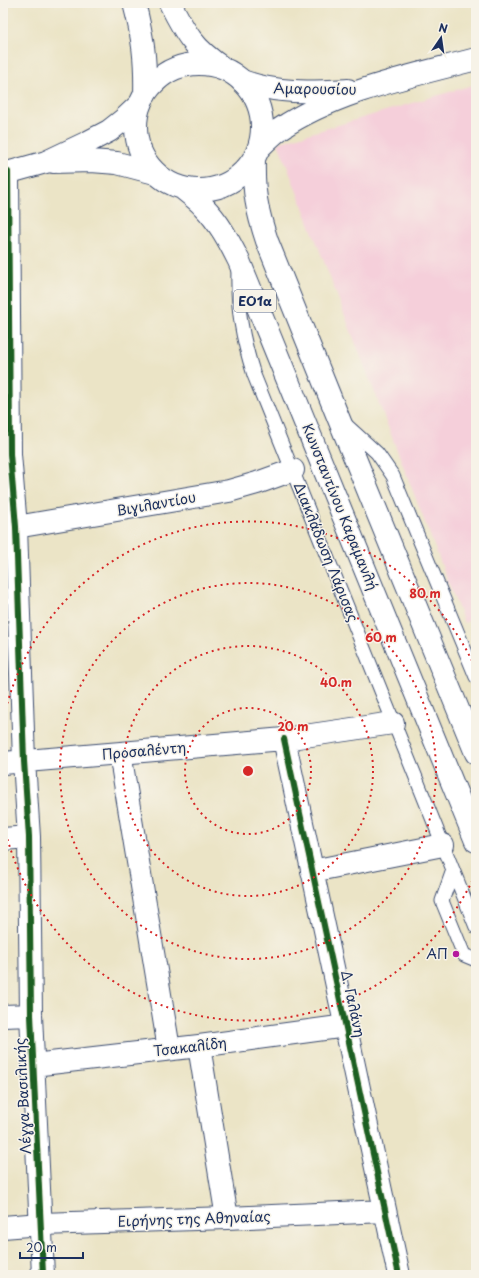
<svg xmlns="http://www.w3.org/2000/svg" width="479" height="1278" viewBox="0 0 479 1278" font-family="'Playpen Sans',sans-serif">
  <rect width="100%" height="100%" fill="#f7f3e8"/>
  <filter id="ink" filterUnits="userSpaceOnUse"><feTurbulence type="fractalNoise" baseFrequency=".025" numOctaves="2"/><feDisplacementMap in="SourceGraphic" scale="8" xChannelSelector="R" yChannelSelector="G"/><feConvolveMatrix kernelMatrix="1 2 1 2 8 2 1 2 1" color-interpolation-filters="sRGB"/></filter>
  <filter id="wash" filterUnits="userSpaceOnUse"><feTurbulence type="fractalNoise" baseFrequency=".012" numOctaves="4" result="noise"/><feDisplacementMap in="SourceGraphic" scale="16" xChannelSelector="R" yChannelSelector="G"/><feGaussianBlur stdDeviation="0.9" result="paint"/><feColorMatrix in="noise" values="0 0 0 0 0 0 0 0 0 0 0 0 0 0 0 0 0 1.4 0 .05"/><feComposite in="paint" operator="in"/></filter>
  <g filter="url(#wash)">
    <rect width="100%" height="100%" fill="#ebe4c6"/>
    <path fill="#f5cfda" d="M 476,84 L 476,618 L 464,623 L 278,143 Z"/>
  </g>
  <g filter="url(#ink)">
    <g fill="none" stroke-linecap="round" stroke-linejoin="round">
      <defs>
        <path id="lane" d="M 238,270 C 237,310 242,337 254,375 L 476,927
          M 344,423 L 377,453 L 393,476 L 476,677
          M 453,870 L 442,901 L 464,955 L 476,960"/>
        <path id="street" d="M 242,81 C 279,94 310,92 348,90
          M 260,147 C 266,141 273,134 280,129 C 336,91 412,76 476,59
          M 8,172 L 10,454 L 16,527 L 24,761 L 29,837 L 31,1015 L 43,1275
          M 16,527 L 229,491 L 257,483 L 293,470
          M 284,739 L 399,1275
          M 120,753 L 169,1049
          M 3,763 L 284,739 L 393,723
          M 3,839 L 29,837
          M 312,871 L 443,845
          M 3,1016 L 31,1015
          M 199,1046 L 227,1218
          M 33,1065 L 199,1046 L 346,1026
          M 3,1227 L 41,1224 L 227,1218 L 385,1211"/>
        <path id="secondary" d="M 53,162 L 91,161 L 117,163 L 155,173
          M 3,174 L 46,162 L 88,142 L 109,131 L 123,120 L 140,104"/>
        <path id="primary" d="M 134,3 C 143,37 146,60 145,95
          M 170,3 C 185,33 194,49 223,68
          M136 127a63 63 0 1 1 126 0a63 63 0 1 1-126 0Z
          M 254,159 C 253,191 257,211 267,241 L 338,417 L 476,753
          M 182,188 C 189,194 197,199 203,206 C 219,222 229,241 239,261 L 476,841"/>
      </defs>
      <use href="#lane" stroke="#3a4a6e" stroke-width="15"/>
      <use href="#street" stroke="#3a4a6e" stroke-width="24"/>
      <use href="#secondary" stroke="#3a4a6e" stroke-width="24"/>
      <use href="#primary" stroke="#3a4a6e" stroke-width="24"/>
      <use href="#lane" stroke="#fff" stroke-width="13"/>
      <use href="#street" stroke="#fff" stroke-width="22"/>
      <use href="#secondary" stroke="#fff" stroke-width="22"/>
      <use href="#primary" stroke="#fff" stroke-width="22"/>
      <defs>
        <path id="cycleway" d="M 8,172 L 10,454 L 16,527 L 24,761 L 29,837 L 31,1015 L 43,1275
          M 284,739 L 399,1275"/>
      </defs>
      <use href="#cycleway" stroke="#f7f3e8" stroke-width="8"/>
      <use href="#cycleway" stroke="#1b5e20" stroke-width="6"/>
    </g>
  </g>
  <g fill="none" stroke="#d62828" stroke-width="2" stroke-dasharray="2 4">
    <circle cx="248" cy="771" r="63"/>
    <circle cx="248" cy="771" r="125"/>
    <circle cx="248" cy="771" r="188"/>
    <path d="M475 875A250 250 0 0 1 3 821M3 721A250 250 0 0 1 475 667"/>
  </g>
  <circle fill="#b5179e" stroke="#f7f3e8" stroke-width="1.5" cx="456" cy="954" r="4"/>
  <g text-anchor="middle" stroke-width="3" stroke-linejoin="round" paint-order="stroke">
    <rect fill="#f7f3e8" stroke="#5d6a87" stroke-width="1" x="234" y="290" width="42" height="22" rx="3"/>
    <g font-size="13" font-weight="bold" fill="#1b2f5e">
      <text x="255" y="306">ΕΟ1α</text>
    </g>
    <g font-size="14" fill="#1b2f5e" stroke="#f7f3e8">
      <text transform="translate(315 89) rotate(1)" y="5">Αμαρουσίου</text>
      <text transform="translate(156 504) rotate(-10)" y="5">Βιγιλαντίου</text>
      <text transform="translate(340 507) rotate(68)" y="5">Κωνσταντίνου Καραμανλή</text>
      <text transform="translate(326 552) rotate(68)" y="5">Διακλάδωση Λάρισας</text>
      <text transform="translate(144 751) rotate(-5)" y="5">Προσαλέντη</text>
      <text transform="translate(353 1004) rotate(78)" y="5">Δ. Γαλάνη</text>
      <text transform="translate(190 1047) rotate(-7)" y="5">Τσακαλίδη</text>
      <text transform="translate(23 1096) rotate(-93)" y="5">Λέγγα Βασιλικής</text>
      <text transform="translate(194 1219) rotate(-2)" y="5">Ειρήνης της Αθηναίας</text>
    </g>
    <g font-size="14" fill="#1b2f5e" stroke="#f7f3e8" text-anchor="end">
      <text x="448" y="959">ΑΠ</text>
    </g>
  </g>
  <circle cx="248" cy="771" r="6" fill="#d62828" stroke="#f7f3e8" stroke-width="2"/>
  <g font-size="12" text-anchor="middle" font-weight="bold" fill="#d62828" stroke="#f7f3e8" stroke-width="3" stroke-linejoin="round" paint-order="stroke">
    <text x="425" y="598">80 m</text>
    <text x="381" y="642">60 m</text>
    <text x="336" y="687">40 m</text>
    <text x="293" y="731">20 m</text>
  </g>
  <rect width="479" height="1278" fill="none" stroke="#f7f3e8" stroke-width="16"/>
  <g transform="translate(441 38) rotate(13)" stroke="#f7f3e8" stroke-width="3" paint-order="stroke">
  <path d="M0-3L7 15L0 10L-7 15Z" fill="#1b2f5e"/>
  <text y="-6" font-size="11" font-weight="bold" text-anchor="middle" fill="#1b2f5e">N</text>
  </g>
  <path d="M20 1252v6h63v-6" fill="none" stroke="#1b2f5e" stroke-width="2"/>
  <text x="26" y="1252" font-size="12" fill="#1b2f5e" stroke="#f7f3e8" stroke-width="3" paint-order="stroke">20 m</text>
</svg>
